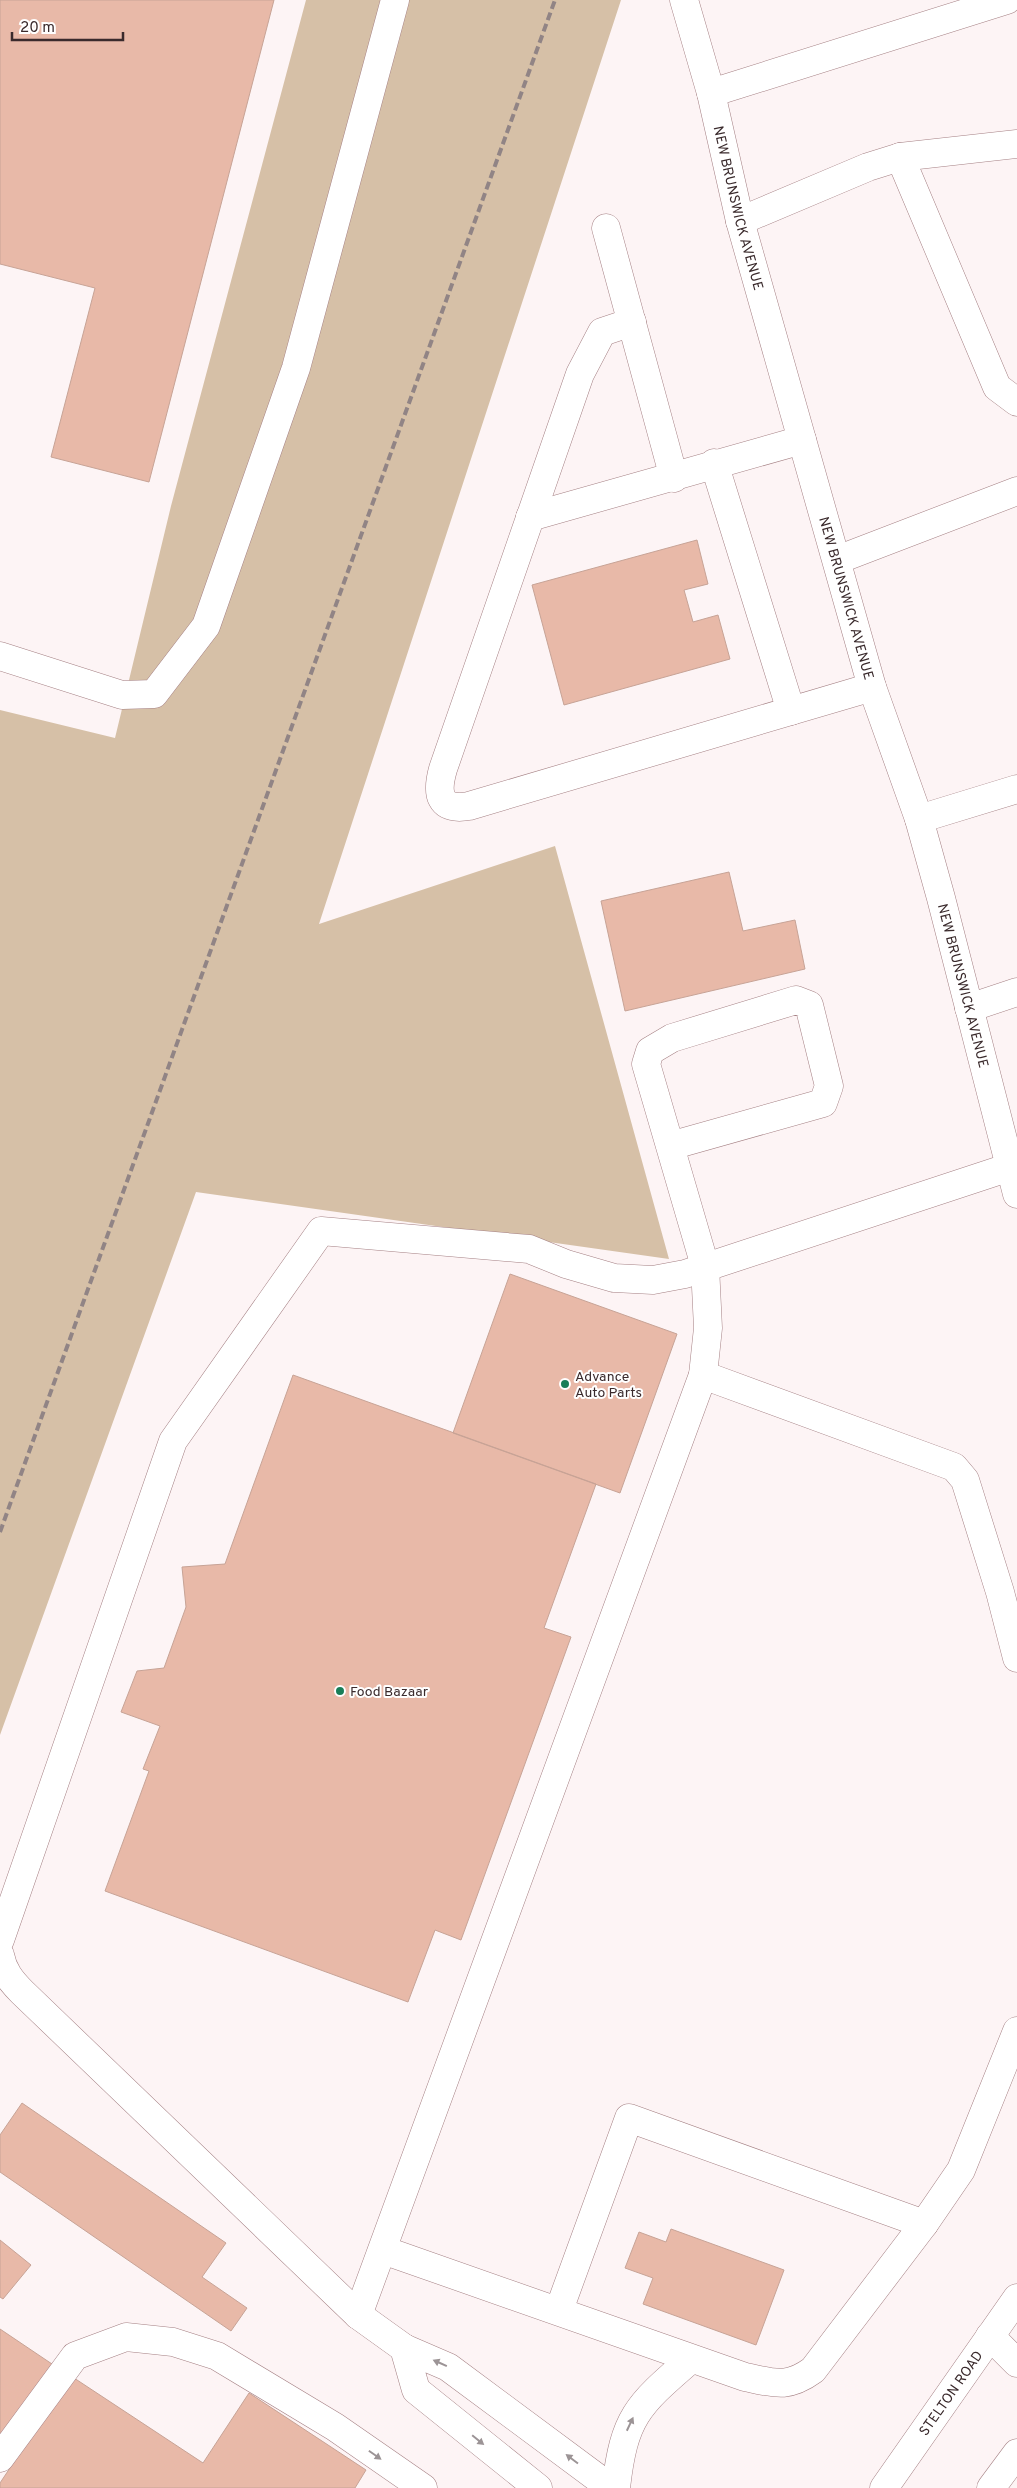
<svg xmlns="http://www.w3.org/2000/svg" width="1017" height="2488" viewBox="0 0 1017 2488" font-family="Overpass,sans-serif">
  <rect width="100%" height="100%" fill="#fdf4f5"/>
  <path fill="#d6c0a7" d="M 306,0 L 621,0 L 319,924 L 555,846 L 669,1259 L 196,1192 L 0,1735 L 0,710 L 115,738 L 171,506 Z"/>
  <path fill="#e8b9a8" stroke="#c7a396" d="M 0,0 L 274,0 L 149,482 L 51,457 L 95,288 L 0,264 Z
    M 697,540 L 708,584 L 684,590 L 693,622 L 718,615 L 730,659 L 564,705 L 532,585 Z
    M 729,872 L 743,931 L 795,920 L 805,969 L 625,1011 L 601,901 Z
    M 510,1274 L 677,1334 L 620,1493 L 453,1433 Z
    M 293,1375 L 596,1484 L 544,1628 L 571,1637 L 461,1940 L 435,1930 L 408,2002 L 105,1891 L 149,1771 L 143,1769 L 160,1726 L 121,1712 L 137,1671 L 164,1668 L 186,1607 L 182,1567 L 225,1564 Z
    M 22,2103 L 226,2243 L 202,2277 L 247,2308 L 231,2331 L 0,2172 L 0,2135 Z
    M 671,2229 L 784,2270 L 756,2345 L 643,2304 L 653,2278 L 625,2268 L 639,2232 L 666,2242 Z
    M 0,2240 L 31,2265 L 3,2299 L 0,2297 Z
    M 0,2329 L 52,2364 L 0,2440 Z
    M 71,2376 L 203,2463 L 249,2393 L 366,2470 L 355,2488 L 0,2488 L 0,2483 Z"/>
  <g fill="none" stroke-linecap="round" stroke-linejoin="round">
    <defs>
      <g id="minor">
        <path id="s1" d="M 684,0 L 711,93 L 740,221 L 872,687 L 919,819 L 941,898 L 1017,1194"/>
        <path d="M 711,93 L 1007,0"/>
        <path d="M 900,157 L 997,387 L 1017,402"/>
        <path d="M 740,221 L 868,167 L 900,157 L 1017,144"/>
        <path d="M 606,228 L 674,478"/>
        <path d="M 632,322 L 602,332 L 580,374 L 443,769 C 436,794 439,811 469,806 L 872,687"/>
        <path d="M 714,463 L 791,711"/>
        <path d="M 530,517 L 802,440"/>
        <path d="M 837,560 L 1017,491"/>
        <path d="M 0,656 L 122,695 L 154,694 L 206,626 L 296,368 L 395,0"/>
        <path d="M 919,819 L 1017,789"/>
        <path d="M 969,1008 L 1017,992"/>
        <path d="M 670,1146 L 823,1103 L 829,1086 L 809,1005 L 796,1000 L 672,1038 L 650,1051 L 646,1064 L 705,1266 L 708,1328 L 703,1375 L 954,1467 L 965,1480 L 1000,1592 L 1017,1658"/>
        <path d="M 0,1940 L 173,1441 L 321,1231 L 529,1249 L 566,1264 L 614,1278 L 653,1280 L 685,1274 L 1010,1167"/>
        <path d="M 0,1955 C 3,1971 11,1981 22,1992 L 358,2315 L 404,2348"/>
        <path d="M 383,2250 L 745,2377 C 774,2383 787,2389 813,2370 L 924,2224 L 961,2170 L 1017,2031"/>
        <path d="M 559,2310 L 629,2118 L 924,2224"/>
        <path d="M 358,2315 L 703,1375"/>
        <path d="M 990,2336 L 1017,2363"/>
        <path d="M 0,2458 L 75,2356 L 126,2337 L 173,2342 L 217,2356 L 335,2427 L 423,2488"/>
        <path d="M 538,2488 L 416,2390 L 404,2348 L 448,2367 L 611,2488"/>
        <path d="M 616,2488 C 624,2416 638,2405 691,2359"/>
        <path d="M 991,2488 L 1017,2453"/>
      </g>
      <g id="major">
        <path id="s2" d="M 884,2488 L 1017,2298"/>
      </g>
    </defs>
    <use href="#minor" stroke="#a58084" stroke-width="29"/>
    <use href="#major" stroke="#a58084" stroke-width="29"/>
    <use href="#minor" stroke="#fff" stroke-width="28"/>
    <use href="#major" stroke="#fff" stroke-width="28"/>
    <path stroke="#918485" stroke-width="4" stroke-dasharray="8 4" stroke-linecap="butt" d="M 0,1532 L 555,0"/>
  </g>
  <defs><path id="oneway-solid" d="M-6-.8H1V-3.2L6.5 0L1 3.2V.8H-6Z" transform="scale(1.25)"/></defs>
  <g fill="#9c9496">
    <use href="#oneway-solid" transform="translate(440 2363) rotate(-156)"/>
    <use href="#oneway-solid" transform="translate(630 2424) rotate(-65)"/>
    <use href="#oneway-solid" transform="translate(478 2440) rotate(39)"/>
    <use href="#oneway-solid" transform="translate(375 2455) rotate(35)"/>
    <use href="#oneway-solid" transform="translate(572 2459) rotate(-143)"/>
  </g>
  <g fill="#187e58" stroke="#fff" stroke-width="2">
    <circle cx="565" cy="1384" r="5"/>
    <circle cx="340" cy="1691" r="5"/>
  </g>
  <g text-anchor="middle" stroke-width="4" stroke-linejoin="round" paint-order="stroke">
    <g font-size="14" fill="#3a2a2c" stroke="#fff">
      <text dy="5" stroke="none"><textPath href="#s1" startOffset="215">NEW BRUNSWICK AVENUE</textPath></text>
      <text dy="5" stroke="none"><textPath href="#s1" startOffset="620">NEW BRUNSWICK AVENUE</textPath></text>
      <text dy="5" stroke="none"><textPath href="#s1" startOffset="1025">NEW BRUNSWICK AVENUE</textPath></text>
      <text dy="5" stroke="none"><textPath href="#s2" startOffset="116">STELTON ROAD</textPath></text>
    </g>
    <g font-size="14" fill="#3a2a2c" stroke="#fff" text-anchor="start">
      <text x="575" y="1381">Advance<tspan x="575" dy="16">Auto Parts</tspan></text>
      <text x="350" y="1696">Food Bazaar</text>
    </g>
  </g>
  <path d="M12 32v8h111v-8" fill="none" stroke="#3a2a2c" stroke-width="2.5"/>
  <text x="20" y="32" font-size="15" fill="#3a2a2c" stroke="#ffffff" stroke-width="4" paint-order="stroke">20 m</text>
</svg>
